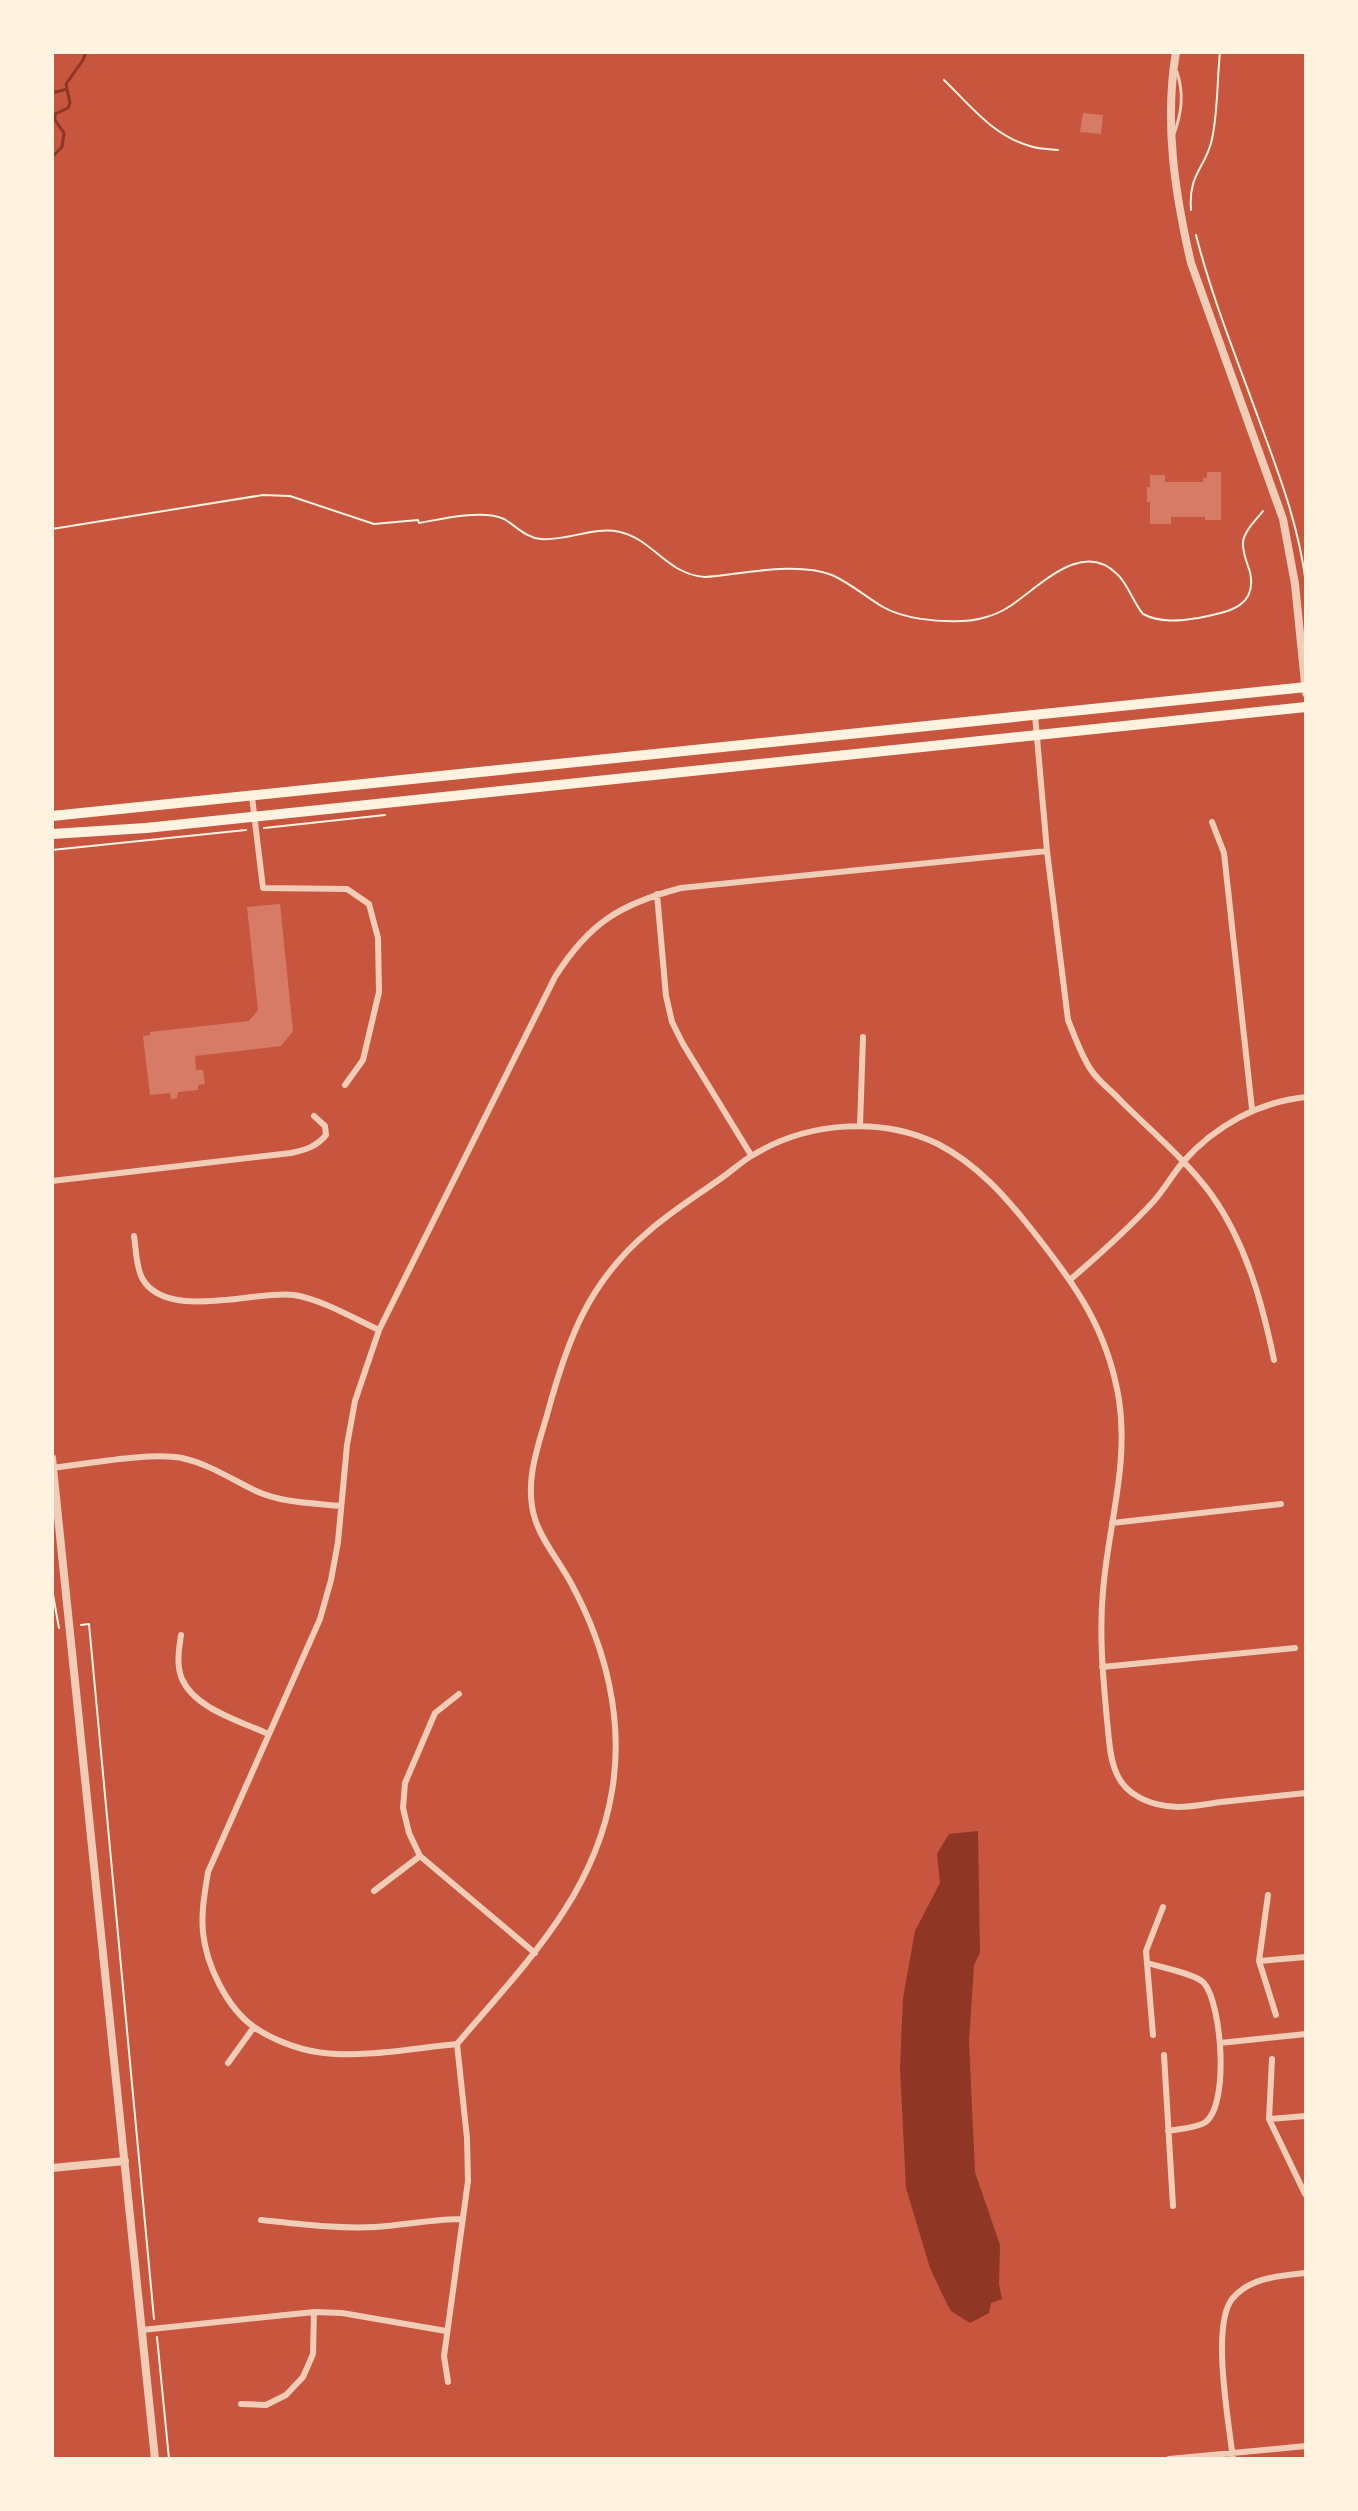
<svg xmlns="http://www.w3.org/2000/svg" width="1358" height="2511" viewBox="0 0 1358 2511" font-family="'Open Sans',sans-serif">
  <rect width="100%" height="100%" fill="#c8553d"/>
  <path fill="#8f3625" d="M 978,1831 L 980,1953 L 974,1965 L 969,2042 L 975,2172 L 1000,2245 L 999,2284 L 1002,2299 L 991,2303 L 989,2313 L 970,2323 L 951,2311 L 946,2302 L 930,2268 L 906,2188 L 900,2069 L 903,1998 L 915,1931 L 940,1883 L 937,1854 L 949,1834 Z"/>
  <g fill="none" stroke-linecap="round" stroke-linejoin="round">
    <path stroke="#8f3625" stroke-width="3" d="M 52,93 L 67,89
      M 52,157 L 62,147 L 64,133 L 55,120 L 55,114 L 68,108 L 70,103 L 66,84 L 83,60 L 86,52"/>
  </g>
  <path fill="#d67c66" d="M 1083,113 L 1103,115 L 1101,134 L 1080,132 Z
    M 1207,472 L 1221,472 L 1221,520 L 1205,520 L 1205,517 L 1171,517 L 1171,524 L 1150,524 L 1150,502 L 1147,502 L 1147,487 L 1150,487 L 1150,475 L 1165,475 L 1165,482 L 1203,482 L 1203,478 L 1207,478 Z
    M 280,904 L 293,1031 L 281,1046 L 195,1056 L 196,1070 L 203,1070 L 205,1084 L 198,1085 L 198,1090 L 178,1092 L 177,1098 L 171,1099 L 170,1093 L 150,1095 L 143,1036 L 150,1035 L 150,1032 L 249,1021 L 258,1010 L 247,907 Z"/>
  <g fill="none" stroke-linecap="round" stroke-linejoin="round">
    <path stroke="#fff3e0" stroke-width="2" d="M 944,80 C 972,107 994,137 1033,147 C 1041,149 1050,149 1058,150
      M 1191,210 C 1188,173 1206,168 1212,139 C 1218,111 1217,81 1220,52
      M 1196,235 C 1212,298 1237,359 1259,420 C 1279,474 1299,526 1306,584
      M 52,529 L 263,495 L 290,496 L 374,524 L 418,520 L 419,523 C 441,519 483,509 504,519 C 516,526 526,538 541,539 C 567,541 595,526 620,532 C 654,540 666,574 705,577 C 742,574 797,561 832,575 C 850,583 866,597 883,607 C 904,619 937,622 961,621 C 976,621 994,616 1007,608 C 1038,589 1081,538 1117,574 C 1128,584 1133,602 1143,614 C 1160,623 1180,621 1198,618 C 1225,612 1258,609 1250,572 C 1247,563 1242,551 1243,542 C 1244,531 1257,519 1263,511
      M 264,828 L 385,815
      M 52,850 L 246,830
      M 52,1589 L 59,1628
      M 81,1625 L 89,1624 L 154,2319
      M 157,2337 L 169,2459"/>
    <path stroke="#f1ccb7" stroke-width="3" d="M 1174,134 C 1182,112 1184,94 1177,72"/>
    <path stroke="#f1ccb7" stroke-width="6" d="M 1035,715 L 1047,851 L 1068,1020 C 1075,1037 1081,1055 1091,1070 C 1099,1082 1112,1091 1121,1101 C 1151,1131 1186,1160 1211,1194 C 1246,1243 1262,1302 1274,1360
      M 252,797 L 263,888 L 347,889 L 369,904 L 378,938 L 379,992 L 363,1060 L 345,1085
      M 1212,822 L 1224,853 L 1252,1109
      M 657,894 L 666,996 L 672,1022 L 683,1044 L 751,1155
      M 860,1126 L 863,1037
      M 52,1181 L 291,1153 C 305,1150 316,1147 326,1135 L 325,1126 L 314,1116
      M 134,1236 C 136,1249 136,1266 142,1278 C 166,1322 255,1290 294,1295 C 323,1300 353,1318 379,1330
      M 1071,1279 C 1100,1254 1127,1230 1153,1202 C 1164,1190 1172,1175 1183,1162 C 1215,1126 1258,1102 1306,1097
      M 52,1468 C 88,1464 149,1452 182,1458 C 209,1464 231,1479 256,1491 C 282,1503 313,1503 341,1506
      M 1112,1523 L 1281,1504
      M 181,1635 C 179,1649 176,1665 182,1679 C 195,1709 241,1721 268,1734
      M 1102,1667 L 1295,1648
      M 459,1694 L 435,1713 L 405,1783 L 403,1808 L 409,1833 L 420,1856 L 535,1953
      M 374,1891 L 420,1856
      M 1268,1895 L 1259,1961 L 1276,2015
      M 1259,1961 L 1306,1957
      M 1147,1963 C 1160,1967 1196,1974 1204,1983 C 1222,2004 1230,2108 1204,2123 C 1195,2128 1179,2129 1168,2131
      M 1153,2035 L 1146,1951 L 1163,1907
      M 1220,2043 L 1306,2034
      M 457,2044 C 414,2048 360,2059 317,2052 C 297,2049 271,2039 254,2027 C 227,2008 206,1965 203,1932 C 201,1912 205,1891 208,1872 L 320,1619 L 331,1580 L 338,1542 L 347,1445 L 355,1401 L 379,1330 L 555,977 C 589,923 620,904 681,888 L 1047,851
      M 1164,2055 L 1173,2206
      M 1272,2059 L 1269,2119 L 1305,2194
      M 228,2063 L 254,2027
      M 1269,2119 L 1306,2116
      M 261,2220 C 299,2224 337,2229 375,2227 C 405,2225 434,2219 463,2219
      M 142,2330 L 314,2312 L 342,2313 L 446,2331
      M 448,2382 L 444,2356 L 468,2181 L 467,2138 L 457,2044 C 523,1966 595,1896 612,1791 C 624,1720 606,1648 572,1585 C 561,1563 542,1542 535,1519 C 524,1484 537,1449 547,1415 C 567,1341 588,1282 649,1231 C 673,1210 701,1193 727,1174 C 735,1168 744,1160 753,1155 C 807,1122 881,1116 938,1144 C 978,1165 1005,1196 1032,1230 C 1075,1284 1108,1330 1119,1400 C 1129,1465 1108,1527 1103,1591 C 1099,1634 1103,1677 1107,1720 C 1109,1737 1109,1756 1116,1772 C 1120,1782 1128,1791 1137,1796 C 1148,1803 1165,1807 1178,1807 C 1192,1807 1207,1804 1221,1802 C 1249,1799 1278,1796 1306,1793
      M 241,2404 L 266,2405 L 286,2395 L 303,2377 L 313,2354 L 314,2312
      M 1169,2459 L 1306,2446
      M 1233,2459 C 1229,2424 1211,2326 1232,2299 C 1250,2277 1280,2276 1306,2273"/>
    <path stroke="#f1ccb7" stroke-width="8" d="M 1176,52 C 1164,123 1175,194 1191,263 L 1283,519 L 1295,584 L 1306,693
      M 52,1458 L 155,2459
      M 52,2168 L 125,2161"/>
    <path stroke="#fff3e0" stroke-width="10" d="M 52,816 L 1306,687
      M 52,834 L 146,828 L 1306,707"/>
  </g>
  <rect width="1358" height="2511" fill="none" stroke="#fff3e0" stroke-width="108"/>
</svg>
